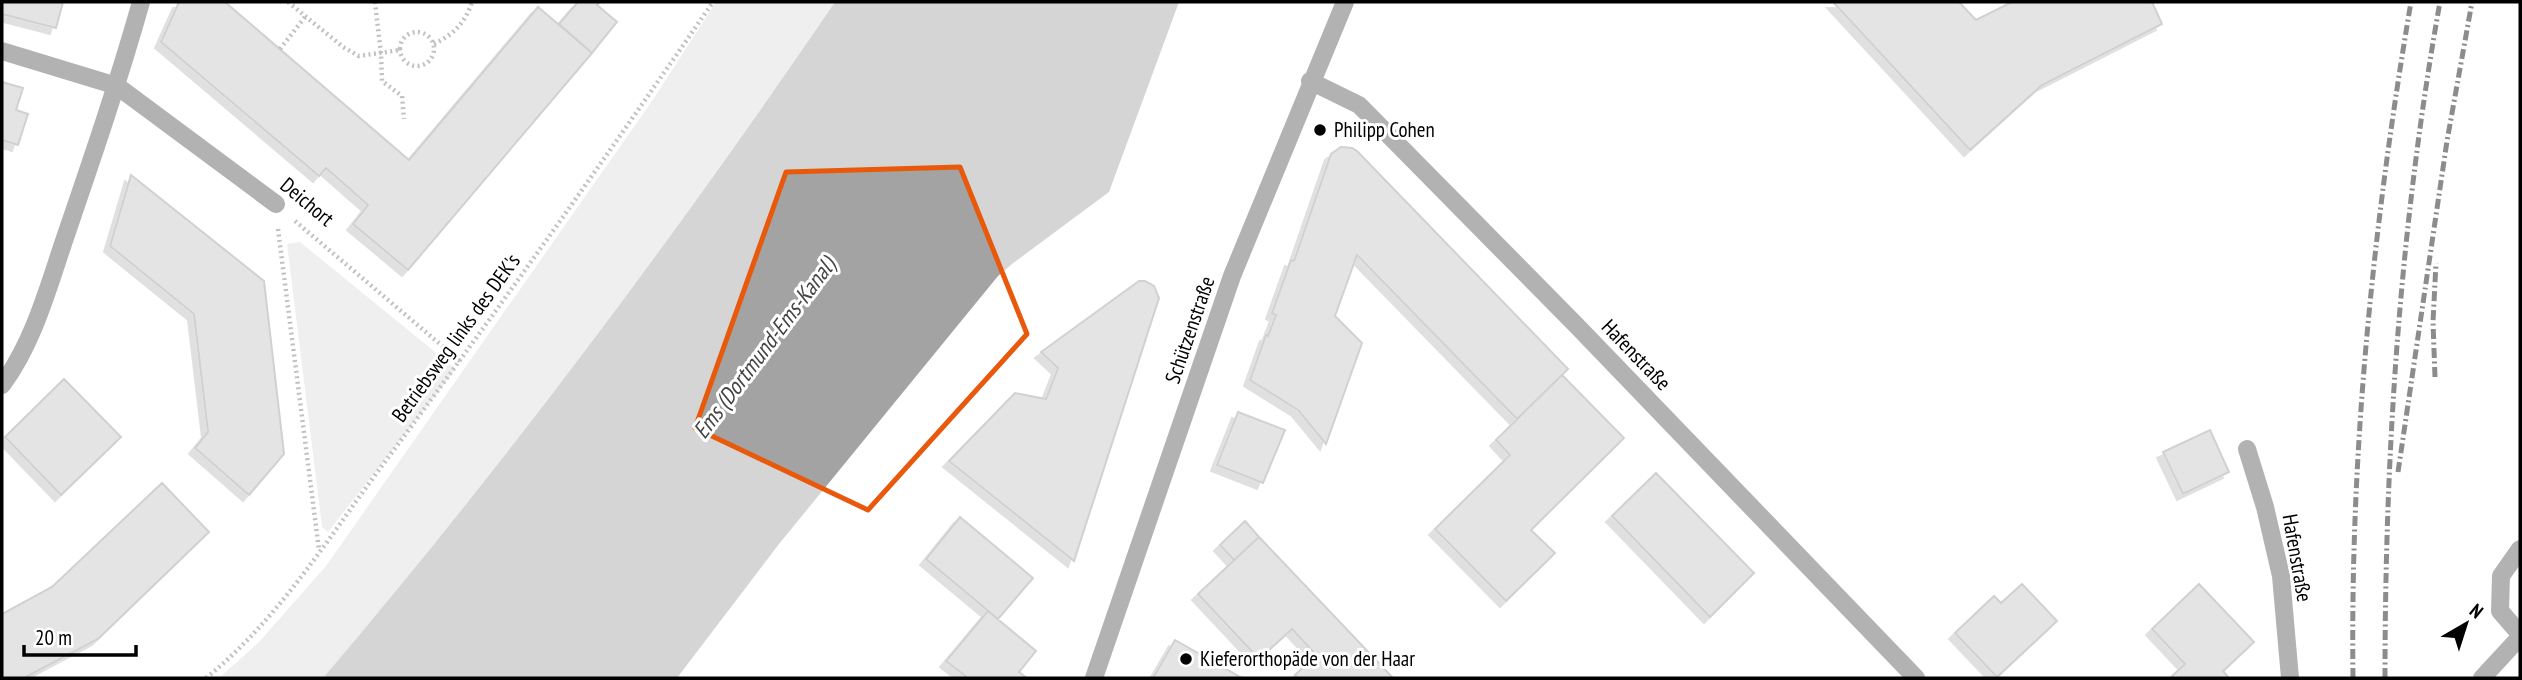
<svg xmlns="http://www.w3.org/2000/svg" width="2522" height="680" viewBox="0 0 2522 680" font-family="'PT Sans Narrow',sans-serif">
  <defs>
    <filter id="shadow"><feDropShadow dx="-6" dy="6" stdDeviation="0" flood-color="#0004"/></filter>
  </defs>
  <rect width="100%" height="100%" fill="#fff"/>
  <path fill="#dcdcdc" d="M 716,2 L 835,2 C 676,235 506,463 323,678 L 219,678 L 259,642 L 326,566 L 652,101 Z
    M 300,242 L 456,369 L 328,532 L 322,527 L 287,244 Z"/>
  <path fill="#a3a3a3" d="M 835,2 L 1179,2 L 1109,192 L 1012,264 L 998,276 L 779,544 L 677,678 L 323,678 C 506,463 676,235 835,2 Z"/>
  <path fill="#c4c4c4" stroke="#999" stroke-width="2" filter="url(#shadow)" d="M 2,2 L 63,2 L 56,28 L 2,14 Z
    M 179,2 L 225,2 L 409,160 L 538,7 L 592,53 L 408,270 L 353,224 L 368,205 L 326,168 L 319,176 L 161,42 Z
    M 578,2 L 600,2 L 597,5 L 617,22 L 592,53 L 559,24 Z
    M 1833,2 L 1959,2 L 1976,20 L 2012,2 L 2152,2 L 2162,24 L 2042,85 L 1970,150 Z
    M 2,82 L 23,88 L 16,110 L 28,114 L 18,145 L 2,140 Z
    M 1341,147 L 1352,148 L 1357,151 L 1568,369 L 1517,419 L 1357,255 L 1335,316 L 1362,343 L 1326,444 L 1298,410 L 1250,380 L 1266,335 L 1268,336 L 1276,315 L 1272,313 L 1291,260 L 1294,261 L 1331,154 Z
    M 131,175 L 264,281 L 284,454 L 249,495 L 195,448 L 208,432 L 194,314 L 110,246 Z
    M 1139,281 L 1145,281 L 1154,286 L 1159,298 L 1074,561 L 949,461 L 1015,393 L 1046,399 L 1058,368 L 1041,352 Z
    M 1562,375 L 1624,438 L 1531,530 L 1555,553 L 1506,601 L 1435,529 L 1510,455 L 1496,440 Z
    M 64,379 L 121,437 L 61,495 L 5,437 Z
    M 1238,412 L 1285,430 L 1263,483 L 1217,465 Z
    M 2210,430 L 2229,472 L 2183,494 L 2163,452 Z
    M 1656,473 L 1754,573 L 1710,617 L 1612,516 Z
    M 162,483 L 209,532 L 98,639 L 24,678 L 2,678 L 2,614 L 52,587 Z
    M 960,517 L 1033,578 L 998,619 L 926,559 Z
    M 1245,521 L 1259,537 L 1234,560 L 1220,545 Z
    M 1259,537 L 1393,678 L 1298,678 L 1295,675 L 1316,655 L 1292,629 L 1259,659 L 1198,594 Z
    M 2022,584 L 2057,621 L 1997,677 L 1955,633 L 1994,596 L 2001,603 Z
    M 2199,584 L 2254,642 L 2223,671 L 2229,678 L 2170,678 L 2185,664 L 2152,629 Z
    M 988,611 L 1036,651 L 1019,672 L 1027,678 L 968,678 L 946,661 Z
    M 1175,640 L 1242,678 L 1153,678 Z"/>
  <g fill="none" stroke-linecap="round" stroke-linejoin="round">
    <path stroke="#777" stroke-width="4.5" stroke-dasharray="2 3.5" stroke-linecap="butt" d="M 288,2 L 343,47 L 359,56 L 400,50
      M 375,2 L 381,54 L 382,81 L 402,96 L 404,119
      M400 49a17 17 0 1 1 34 0a17 17 0 1 1-34 0Z
      M 434,44 C 454,34 465,23 472,2
      M 280,49 L 305,17
      M 295,221 L 460,361
      M 278,229 L 319,550
      M 206,678 C 278,620 329,537 384,463 C 497,312 606,157 713,2"/>
    <path stroke="#555" stroke-width="18" d="M 2,51 L 117,86 L 276,204
      M 1310,81 L 1359,105 L 1578,327 L 1916,678
      M 2,385 C 35,340 49,284 67,232 C 93,156 119,80 141,2
      M 2247,449 L 2265,507 L 2281,576 L 2290,678
      M 2520,549 L 2501,576 L 2500,611 L 2520,634
      M 1094,678 L 1232,276 L 1345,2
      M 2482,678 L 2520,637"/>
    <path stroke="#000" stroke-width="5" stroke-dasharray="10 3.5 2 3.5" stroke-linecap="butt" d="M 2435,377 L 2433,322 L 2436,263
      M 2398,472 L 2447,141 L 2472,2
      M 2353,678 C 2350,452 2373,225 2411,2
      M 2385,678 C 2385,452 2400,225 2440,2"/>
  </g>
  <path d="M0 0H2522V680H0ZM 960,167 L 1027,334 L 868,510 L 695,428 L 786,172 Z" fill="#fff" fill-opacity=".55" fill-rule="evenodd"/>
  <path fill="none" stroke="#e8590c" stroke-width="5" stroke-linejoin="round" d="M 960,167 L 1027,334 L 868,510 L 695,428 L 786,172 Z"/>
  <g fill="#000" stroke="#fff" stroke-width="2.5">
    <circle cx="1320" cy="130" r="7"/>
    <circle cx="1186" cy="659" r="7"/>
  </g>
  <g text-anchor="middle" stroke-width="6" stroke-linejoin="round" paint-order="stroke">
    <g font-size="21" fill="#000" stroke="#fff" text-anchor="start">
      <text x="1334" y="137">Philipp Cohen</text>
      <text x="1200" y="666">Kieferorthopäde von der Haar</text>
    </g>
    <g font-size="21" fill="#000" stroke="#fff">
      <text transform="translate(307 202) rotate(40)" y="7">Deichort</text>
      <text transform="translate(1190 330) rotate(-71)" y="7">Schützenstraße</text>
      <text transform="translate(456 338) rotate(-54)" y="7">Betriebsweg links des DEK's</text>
      <text transform="translate(1636 355) rotate(46)" y="7">Hafenstraße</text>
      <text transform="translate(2297 558) rotate(80)" y="7">Hafenstraße</text>
    </g>
    <g font-size="23" font-style="italic" fill="#444" stroke="#fff">
      <text transform="translate(764 348) rotate(-53)" y="8">Ems (Dortmund-Ems-Kanal)</text>
    </g>
  </g>
  <rect width="2522" height="680" fill="none" stroke="#000000" stroke-width="7"/>
  <g transform="translate(2466 624) rotate(39)" stroke="#ffffff" stroke-width="5" paint-order="stroke">
  <path d="M0-5L12 26L0 18L-12 26Z" fill="#000000"/>
  <text y="-10" font-size="19" font-weight="bold" text-anchor="middle" fill="#000000">N</text>
  </g>
  <path d="M24 645v10h112v-10" fill="none" stroke="#000000" stroke-width="3.5"/>
  <text x="35" y="645" font-size="21" fill="#000000" stroke="#ffffff" stroke-width="5" paint-order="stroke">20 m</text>
</svg>
